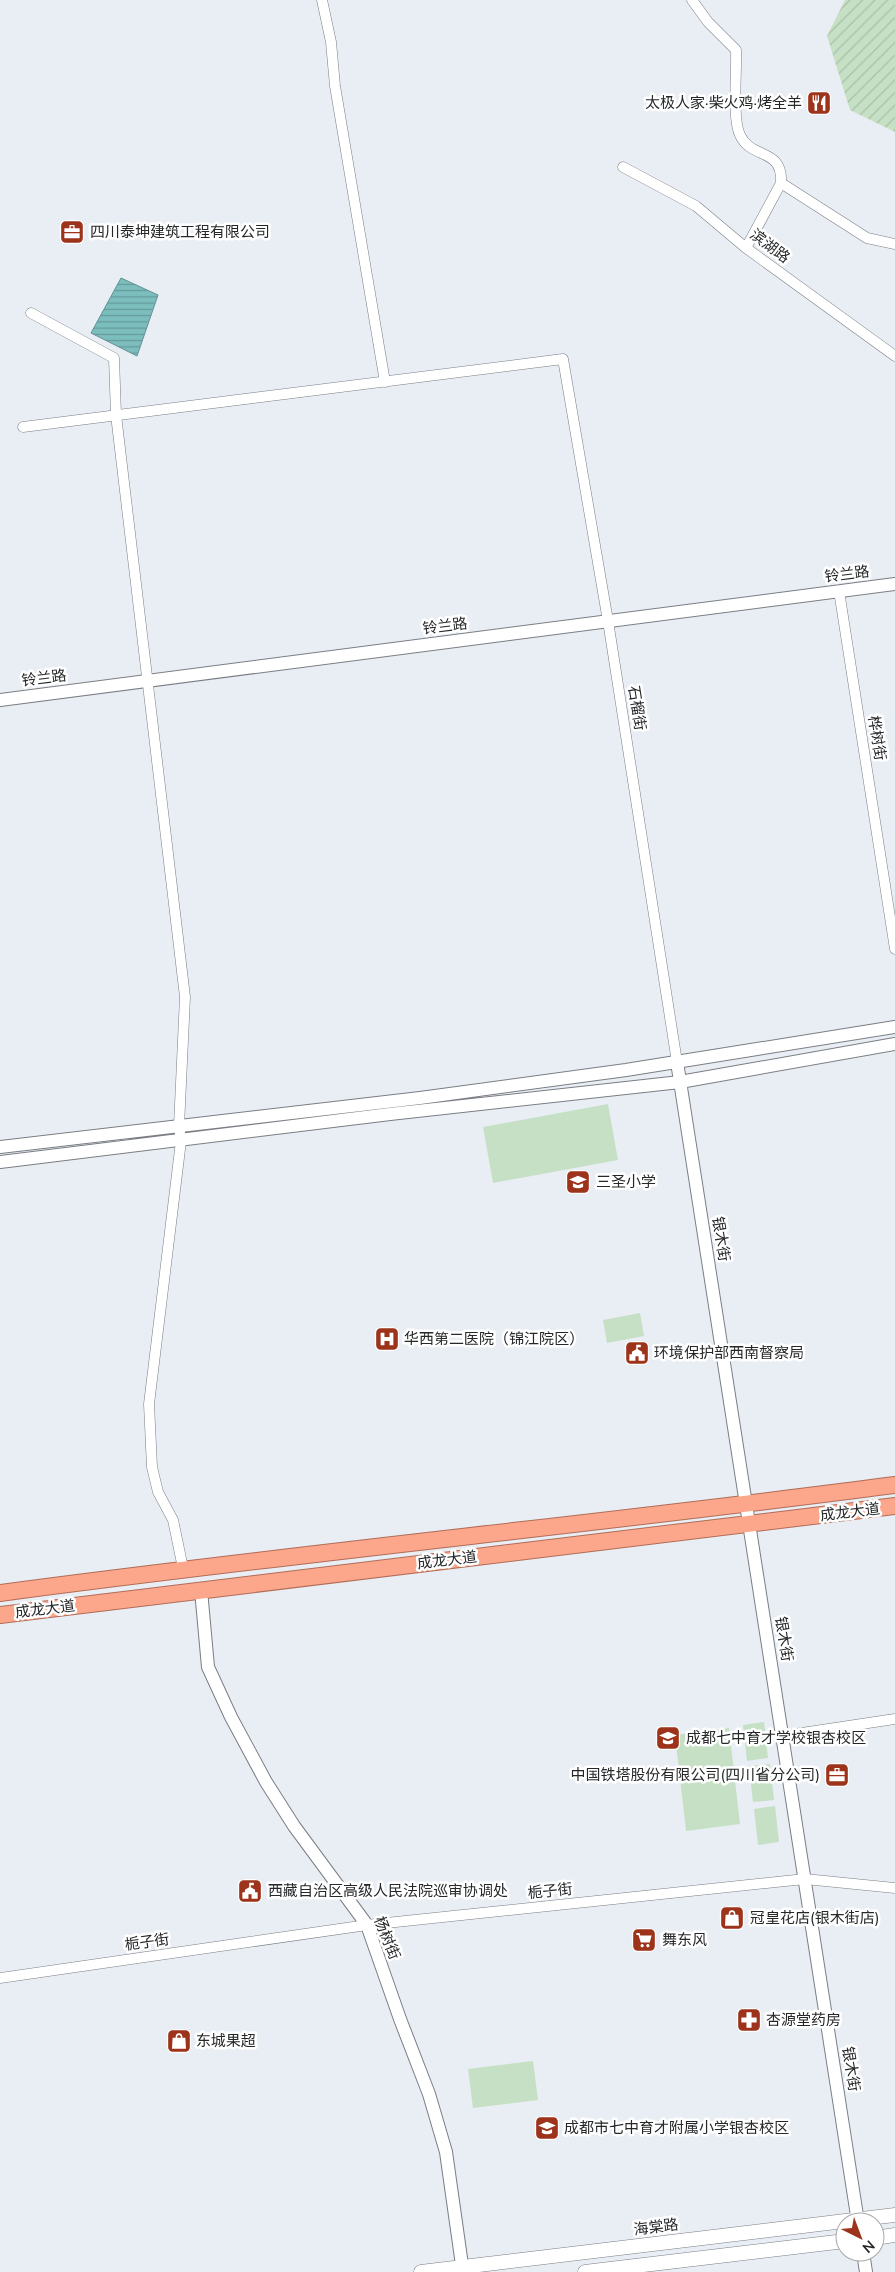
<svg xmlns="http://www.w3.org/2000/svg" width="895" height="2272" viewBox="0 0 895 2272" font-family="Mulish,'Noto Sans SC',sans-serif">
  <defs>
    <pattern id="garden-furrows" width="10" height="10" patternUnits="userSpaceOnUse" patternTransform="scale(1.25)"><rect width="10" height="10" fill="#c5e0c4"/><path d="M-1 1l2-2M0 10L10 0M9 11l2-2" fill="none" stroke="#a9c0a8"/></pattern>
    <pattern id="water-rules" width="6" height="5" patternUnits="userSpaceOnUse" patternTransform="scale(1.25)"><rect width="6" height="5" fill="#7cbebd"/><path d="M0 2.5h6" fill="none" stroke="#659a9a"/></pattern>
  </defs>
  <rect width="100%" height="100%" fill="#e9eef5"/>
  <path fill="#c5e0c4" d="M 608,1104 L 618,1160 L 493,1183 L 483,1127 Z
    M 640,1313 L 644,1336 L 607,1343 L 603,1320 Z
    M 764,1722 L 768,1758 L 747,1761 L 743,1725 Z
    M 729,1728 L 740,1824 L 686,1831 L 675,1735 Z
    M 770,1764 L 774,1800 L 753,1802 L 749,1766 Z
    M 775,1806 L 779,1842 L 758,1845 L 754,1809 Z
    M 533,2061 L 538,2100 L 473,2108 L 468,2069 Z"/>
  <path fill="url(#garden-furrows)" d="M 845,0 L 895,0 L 895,132 L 850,110 L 827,36 Z"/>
  <path fill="url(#water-rules)" stroke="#629191" d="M 121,278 L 158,295 L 137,356 L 91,333 Z"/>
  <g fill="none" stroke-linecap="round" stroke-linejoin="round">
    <defs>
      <path id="minor" d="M 322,0 L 331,42 L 335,86 L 385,382
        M 692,0 L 708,22 L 736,50 C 737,70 732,119 740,135 C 751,160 783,147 781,183 L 867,238 L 895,244
        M 623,167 L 696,206 L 746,248 L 895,356
        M 746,248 L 781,183
        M 31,313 L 114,358 L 116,415 L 185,997 L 179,1126 L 181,1141 L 149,1404 L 152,1467 L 158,1492 L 173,1520 L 183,1568
        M 23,427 L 563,359 L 608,621 L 677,1062
        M 839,591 L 895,949
        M 782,1736 L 895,1719
        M 0,1978 L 367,1925 L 805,1879 L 895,1888"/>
      <path id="tertiary" d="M 0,700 L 895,584
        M 677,1062 L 858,2222
        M 0,1147 L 420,1098 L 626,1070 L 895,1027
        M 0,1162 L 390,1114 L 680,1082 L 895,1044
        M 201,1590 L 208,1667 L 231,1717 L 266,1782 L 294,1826 L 367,1925 L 400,2019 L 429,2094 L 446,2152 L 463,2272
        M 863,2252 L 866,2272"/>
      <path id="secondary" d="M 875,2238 L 895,2235
        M 421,2272 L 895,2215
        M 585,2272 L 845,2241"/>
      <path id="trunk" d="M 0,1593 C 298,1553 597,1524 895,1485
        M 0,1615 L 895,1506"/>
    </defs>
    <use href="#minor" stroke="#7a7e84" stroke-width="11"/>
    <use href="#tertiary" stroke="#7a7e84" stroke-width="14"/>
    <use href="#secondary" stroke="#7a7e84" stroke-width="15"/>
    <use href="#trunk" stroke="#b16c56" stroke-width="18"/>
    <use href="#minor" stroke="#fff" stroke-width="10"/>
    <use href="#tertiary" stroke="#fff" stroke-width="12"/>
    <use href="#secondary" stroke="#fff" stroke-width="14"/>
    <use href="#trunk" stroke="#fca78b" stroke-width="16"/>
  </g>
  <defs>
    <symbol id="restaurant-square" viewBox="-11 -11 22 22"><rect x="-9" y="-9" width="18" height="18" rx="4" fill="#9c331a" stroke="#fff"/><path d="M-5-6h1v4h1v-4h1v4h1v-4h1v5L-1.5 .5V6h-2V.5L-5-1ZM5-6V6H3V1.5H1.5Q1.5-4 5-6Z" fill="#fff"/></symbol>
    <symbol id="office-square" viewBox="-11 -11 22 22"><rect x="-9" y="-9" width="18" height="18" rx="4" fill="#9c331a" stroke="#fff"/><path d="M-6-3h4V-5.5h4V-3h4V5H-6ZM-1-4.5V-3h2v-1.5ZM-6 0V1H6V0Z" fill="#fff"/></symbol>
    <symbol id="school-square" viewBox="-11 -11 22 22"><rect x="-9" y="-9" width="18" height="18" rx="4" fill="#9c331a" stroke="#fff"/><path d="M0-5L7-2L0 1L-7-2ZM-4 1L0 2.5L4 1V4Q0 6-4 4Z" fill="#fff"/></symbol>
    <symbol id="hospital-square" viewBox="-11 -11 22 22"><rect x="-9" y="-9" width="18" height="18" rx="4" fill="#9c331a" stroke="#fff"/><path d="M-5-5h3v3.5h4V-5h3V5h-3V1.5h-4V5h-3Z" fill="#fff"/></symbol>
    <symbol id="civic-square" viewBox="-11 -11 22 22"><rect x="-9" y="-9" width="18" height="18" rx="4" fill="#9c331a" stroke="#fff"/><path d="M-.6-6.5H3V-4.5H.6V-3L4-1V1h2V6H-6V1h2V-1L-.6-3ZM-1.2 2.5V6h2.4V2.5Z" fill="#fff"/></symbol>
    <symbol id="shop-square" viewBox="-11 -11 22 22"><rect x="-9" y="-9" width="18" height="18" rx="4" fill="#9c331a" stroke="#fff"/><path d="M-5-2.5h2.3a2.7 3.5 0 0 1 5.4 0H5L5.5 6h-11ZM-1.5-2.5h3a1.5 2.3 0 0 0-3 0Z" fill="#fff"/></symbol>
    <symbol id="supermarket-square" viewBox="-11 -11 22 22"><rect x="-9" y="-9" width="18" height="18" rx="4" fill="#9c331a" stroke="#fff"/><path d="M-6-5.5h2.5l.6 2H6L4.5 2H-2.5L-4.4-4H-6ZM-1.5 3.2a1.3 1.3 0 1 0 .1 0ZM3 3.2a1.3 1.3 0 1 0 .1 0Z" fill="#fff"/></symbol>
    <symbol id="pharmacy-square" viewBox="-11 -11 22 22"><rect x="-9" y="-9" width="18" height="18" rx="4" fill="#9c331a" stroke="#fff"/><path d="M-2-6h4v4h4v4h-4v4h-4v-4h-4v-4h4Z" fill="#fff"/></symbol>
  </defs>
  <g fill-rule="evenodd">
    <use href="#restaurant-square" x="805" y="89" width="28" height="28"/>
    <use href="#office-square" x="58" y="218" width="28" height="28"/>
    <use href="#school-square" x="564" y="1168" width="28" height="28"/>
    <use href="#hospital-square" x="373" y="1325" width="28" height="28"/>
    <use href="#civic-square" x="623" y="1339" width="28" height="28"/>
    <use href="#school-square" x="654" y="1724" width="28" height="28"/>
    <use href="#office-square" x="823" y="1761" width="28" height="28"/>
    <use href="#civic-square" x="236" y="1877" width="28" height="28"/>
    <use href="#shop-square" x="718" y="1904" width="28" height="28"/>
    <use href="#supermarket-square" x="630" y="1926" width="28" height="28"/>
    <use href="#pharmacy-square" x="735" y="2006" width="28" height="28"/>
    <use href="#shop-square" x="165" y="2027" width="28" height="28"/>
    <use href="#school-square" x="533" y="2114" width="28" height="28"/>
  </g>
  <g text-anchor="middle" stroke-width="5" stroke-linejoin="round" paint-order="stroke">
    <g font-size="15" fill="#252729" stroke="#fff" text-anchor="start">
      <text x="802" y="108" text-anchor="end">太极人家·柴火鸡·烤全羊</text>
      <text x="90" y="237">四川泰坤建筑工程有限公司</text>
      <text x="596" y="1187">三圣小学</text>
      <text x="404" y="1344">华西第二医院（锦江院区）</text>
      <text x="654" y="1358">环境保护部西南督察局</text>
      <text x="686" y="1743">成都七中育才学校银杏校区</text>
      <text x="820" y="1780" text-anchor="end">中国铁塔股份有限公司(四川省分公司)</text>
      <text x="268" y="1896">西藏自治区高级人民法院巡审协调处</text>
      <text x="750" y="1923">冠皇花店(银木街店)</text>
      <text x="662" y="1945">舞东风</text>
      <text x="766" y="2025">杏源堂药房</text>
      <text x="196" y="2046">东城果超</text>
      <text x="564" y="2133">成都市七中育才附属小学银杏校区</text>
    </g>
    <g font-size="15" fill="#252729" stroke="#fff">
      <text transform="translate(770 246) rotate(37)" y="5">滨湖路</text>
      <text transform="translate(847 574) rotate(-7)" y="5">铃兰路</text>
      <text transform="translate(445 626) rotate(-7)" y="5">铃兰路</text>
      <text transform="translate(44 678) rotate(-7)" y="5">铃兰路</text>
      <text transform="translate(637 708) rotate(81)" y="5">石榴街</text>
      <text transform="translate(877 738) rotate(81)" y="5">桦树街</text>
      <text transform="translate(721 1239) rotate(81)" y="5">银木街</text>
      <text transform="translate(850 1512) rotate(-7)" y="5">成龙大道</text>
      <text transform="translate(447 1560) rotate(-7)" y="5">成龙大道</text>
      <text transform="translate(45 1609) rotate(-7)" y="5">成龙大道</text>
      <text transform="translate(784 1639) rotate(81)" y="5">银木街</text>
      <text transform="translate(550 1891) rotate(-6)" y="5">栀子街</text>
      <text transform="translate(387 1938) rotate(68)" y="5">杨树街</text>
      <text transform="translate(147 1942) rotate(-8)" y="5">栀子街</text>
      <text transform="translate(851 2069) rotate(81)" y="5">银木街</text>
      <text transform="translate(656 2227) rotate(-7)" y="5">海棠路</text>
    </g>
  </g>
  <g transform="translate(860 2237) rotate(138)"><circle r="24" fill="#ffffff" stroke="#a8a9a9"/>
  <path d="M0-4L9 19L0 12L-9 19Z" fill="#9c331a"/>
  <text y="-8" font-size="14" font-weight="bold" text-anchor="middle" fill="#252729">N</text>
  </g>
</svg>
